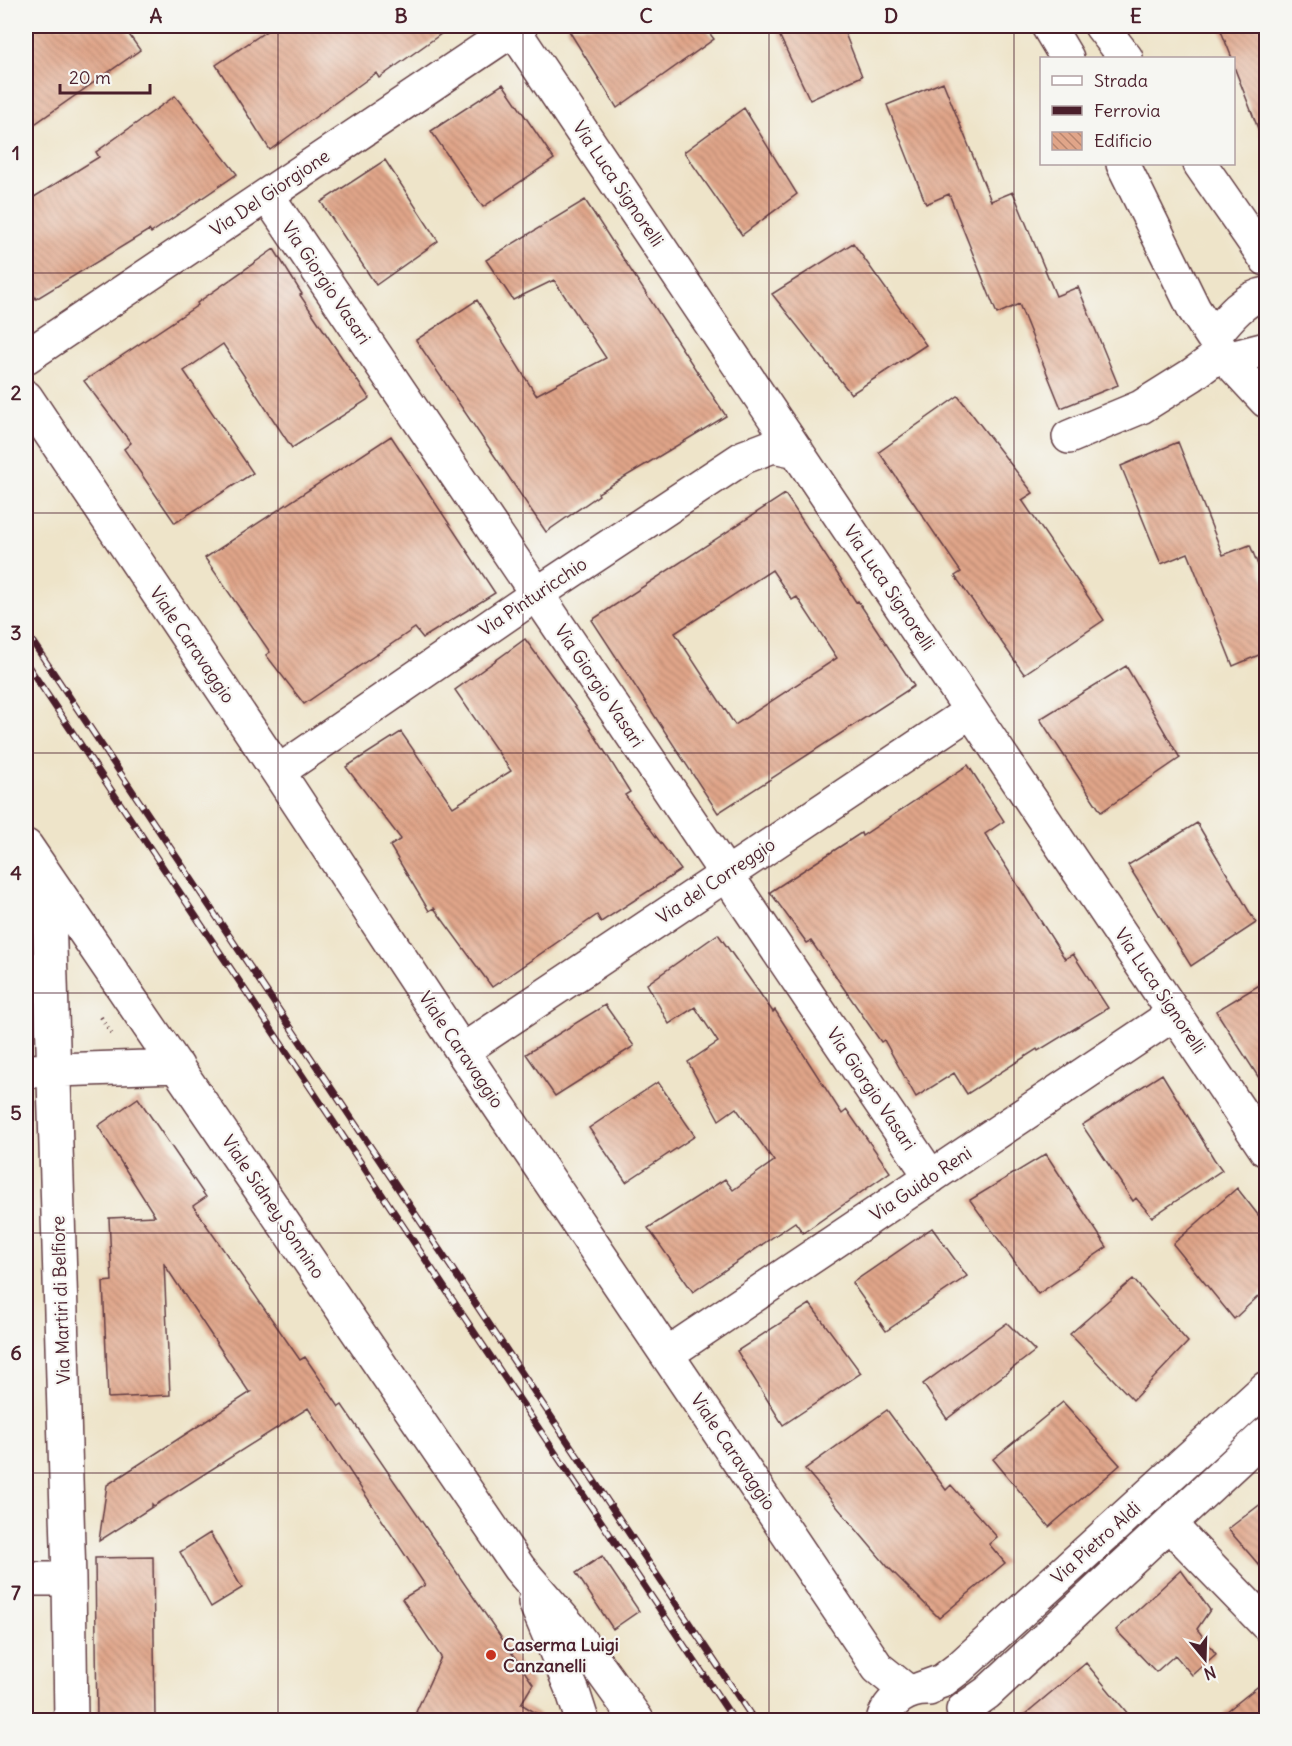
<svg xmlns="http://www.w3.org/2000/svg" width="1292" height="1746" viewBox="0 0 1292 1746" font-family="Delius,sans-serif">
  <defs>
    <pattern id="building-back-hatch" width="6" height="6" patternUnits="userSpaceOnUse" patternTransform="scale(1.5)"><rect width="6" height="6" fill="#e0a589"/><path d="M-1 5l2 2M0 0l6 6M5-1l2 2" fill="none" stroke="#b88670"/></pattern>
  </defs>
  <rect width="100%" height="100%" fill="#f6f6f2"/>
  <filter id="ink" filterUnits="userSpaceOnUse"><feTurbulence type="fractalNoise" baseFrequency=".0167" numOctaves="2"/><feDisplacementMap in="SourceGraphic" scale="12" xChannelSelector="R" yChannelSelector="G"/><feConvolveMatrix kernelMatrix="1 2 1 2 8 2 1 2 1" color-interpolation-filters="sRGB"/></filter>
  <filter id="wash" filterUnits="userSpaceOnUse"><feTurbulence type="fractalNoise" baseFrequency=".008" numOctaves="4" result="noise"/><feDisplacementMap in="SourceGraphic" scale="24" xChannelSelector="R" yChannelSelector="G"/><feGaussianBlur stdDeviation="1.35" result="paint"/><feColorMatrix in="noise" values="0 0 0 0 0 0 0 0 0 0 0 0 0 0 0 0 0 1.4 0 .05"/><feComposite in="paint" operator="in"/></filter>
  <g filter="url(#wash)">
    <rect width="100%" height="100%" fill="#eee4c9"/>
    <g id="blocks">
      <path fill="url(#building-back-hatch)" fill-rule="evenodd" d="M 37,26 L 123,26 L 140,50 L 26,130 L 26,32 Z
        M 274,26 L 452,26 L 379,78 L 376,73 L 270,150 L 216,65 Z
        M 566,26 L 704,26 L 714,39 L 617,108 Z
        M 775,26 L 842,26 L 862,76 L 810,100 Z
        M 1219,26 L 1266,26 L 1266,144 L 1264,144 L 1233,64 L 1233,58 L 1232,58 Z
        M 943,82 L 991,201 L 1013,192 L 1056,296 L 1078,287 L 1118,385 L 1061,408 L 1019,304 L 997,314 L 949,194 L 926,204 L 887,105 Z
        M 503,84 L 554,159 L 483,207 L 431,131 Z
        M 175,96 L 237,174 L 151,233 L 149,230 L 36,299 L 26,283 L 26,202 L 99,157 L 96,152 Z
        M 744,108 L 797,194 L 742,235 L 684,152 Z
        M 385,160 L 438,241 L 376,285 L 321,202 Z
        M 585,200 L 726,416 L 598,493 L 599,495 L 546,532 L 416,340 L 477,300 L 536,395 L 606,358 L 554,280 L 513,300 L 486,260 Z
        M 853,243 L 926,345 L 851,394 L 772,294 Z
        M 274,249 L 302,294 L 300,295 L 369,398 L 367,400 L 292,448 L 223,344 L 184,371 L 253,473 L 175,523 L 124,449 L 131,443 L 84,381 L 198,305 L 197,303 Z
        M 958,396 L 1033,493 L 1022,500 L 1104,620 L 1024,674 L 955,576 L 961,572 L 879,452 Z
        M 391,436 L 495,593 L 423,638 L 415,628 L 304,704 L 266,655 L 270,652 L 205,558 Z
        M 1178,442 L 1223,555 L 1250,545 L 1266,585 L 1266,652 L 1233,666 L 1188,553 L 1161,564 L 1121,466 Z
        M 785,494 L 856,602 L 858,601 L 914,686 L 718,813 L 592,620 ZM 772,570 L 792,600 L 797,597 L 837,658 L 735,725 L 675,633 Z
        M 525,639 L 587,723 L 630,792 L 625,795 L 681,870 L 601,922 L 597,915 L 492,987 L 434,908 L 429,911 L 390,846 L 401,839 L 346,767 L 401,732 L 453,807 L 511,771 L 455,690 Z
        M 1126,666 L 1180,758 L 1101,812 L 1040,719 Z
        M 968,765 L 1004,821 L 985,834 L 1065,959 L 1073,954 L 1108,1008 L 1038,1051 L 1037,1049 L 967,1094 L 954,1073 L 916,1097 L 884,1040 L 881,1042 L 811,941 L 807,943 L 770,892 L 861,833 L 862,836 Z
        M 1197,823 L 1256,923 L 1191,966 L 1128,865 Z
        M 718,934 L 773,1012 L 775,1010 L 842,1114 L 847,1110 L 890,1172 L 803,1233 L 795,1222 L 693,1292 L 648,1228 L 725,1179 L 733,1190 L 774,1161 L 736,1108 L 719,1120 L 688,1062 L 718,1042 L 695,1007 L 669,1024 L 647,984 Z
        M 1266,981 L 1266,1089 L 1216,1011 Z
        M 605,1005 L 634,1046 L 555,1096 L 526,1054 Z
        M 1162,1074 L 1214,1159 L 1222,1170 L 1152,1217 L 1136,1198 L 1133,1201 L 1082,1125 Z
        M 658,1082 L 695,1136 L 626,1182 L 589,1128 Z
        M 138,1098 L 206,1197 L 193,1206 L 300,1360 L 305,1357 L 339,1407 L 342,1405 L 533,1684 L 521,1704 L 548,1720 L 429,1720 L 416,1712 L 441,1657 L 402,1599 L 425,1585 L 308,1408 L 154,1506 L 152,1504 L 152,1507 L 99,1541 L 107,1485 L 251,1392 L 249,1392 L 164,1264 L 170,1395 L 108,1398 L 103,1282 L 112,1281 L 109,1218 L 155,1216 L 98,1126 Z
        M 1046,1154 L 1107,1247 L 1038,1294 L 970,1200 Z
        M 1237,1188 L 1266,1225 L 1266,1289 L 1234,1319 L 1173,1244 Z
        M 932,1228 L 967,1276 L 886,1331 L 852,1283 Z
        M 1133,1279 L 1188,1342 L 1133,1400 L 1070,1334 Z
        M 810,1304 L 861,1373 L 783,1425 L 737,1351 Z
        M 1007,1323 L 1035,1351 L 947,1419 L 923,1384 Z
        M 1063,1402 L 1120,1465 L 1049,1527 L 993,1459 Z
        M 887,1410 L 946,1490 L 951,1485 L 997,1537 L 989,1544 L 1005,1563 L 939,1618 L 887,1566 L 805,1469 Z
        M 1266,1500 L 1266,1573 L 1228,1529 Z
        M 210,1533 L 242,1588 L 211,1607 L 180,1552 Z
        M 602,1556 L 639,1611 L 613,1629 L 576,1573 Z
        M 153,1557 L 155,1720 L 97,1720 L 95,1558 Z
        M 1181,1570 L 1210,1610 L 1197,1629 L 1216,1654 L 1192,1675 L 1175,1655 L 1156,1672 L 1116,1630 Z
        M 1086,1663 L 1133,1720 L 1018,1720 Z
        M 1266,1680 L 1266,1720 L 1216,1720 Z"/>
    </g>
  </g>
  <g filter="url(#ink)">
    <use href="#blocks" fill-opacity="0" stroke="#633d43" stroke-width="1.5"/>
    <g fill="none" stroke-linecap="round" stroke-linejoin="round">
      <defs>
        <path id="minor" d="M 511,26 L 1266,1150
          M 1048,26 L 1067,58
          M 1101,26 L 1126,58
          M 1123,164 L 1194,309 L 1227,359 L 1266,401
          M 1200,164 L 1266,259
          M 267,195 L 931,1177
          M 1213,337 C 1226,321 1244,297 1266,294
          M 26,357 L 514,29
          M 1227,359 L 1266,349
          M 26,397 L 278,772 L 462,1051 L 878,1668 L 908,1692
          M 1069,437 L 1141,407 L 1192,375 L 1223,352
          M 278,772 L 537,594 L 744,457 L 773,446 L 797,451
          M 26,846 L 519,1568 L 570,1627 L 637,1720
          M 48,880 L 69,1579 L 71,1720
          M 462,1051 L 971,711
          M 26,1071 L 177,1066
          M 667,1354 L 1175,1013
          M 1169,1524 L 1266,1624
          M 26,1579 L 69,1579
          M 535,1602 L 573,1692 L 582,1720
          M 920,1689 L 942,1681 L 959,1668 L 1266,1388
          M 963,1710 L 987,1693 L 1266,1434
          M 883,1720 C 889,1700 908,1688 929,1689"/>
      </defs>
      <use href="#minor" stroke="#633d43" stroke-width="36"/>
      <path stroke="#633d43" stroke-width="4" stroke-dasharray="1.5 4.5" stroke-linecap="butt" d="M 101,1017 L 113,1036"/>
      <use href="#minor" stroke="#fff" stroke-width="33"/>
      <defs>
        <path id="rail" d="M 26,632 L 754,1720
          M 26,663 L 734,1720"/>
      </defs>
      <use href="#rail" stroke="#4a1f2b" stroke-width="7"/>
      <use href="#rail" stroke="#f6f6f2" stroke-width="4.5" stroke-dasharray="14" stroke-linecap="butt"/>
    </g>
  </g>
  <path fill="none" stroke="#4a1f2b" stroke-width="1.5" stroke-opacity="0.55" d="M 278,26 L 278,1720M 523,26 L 523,1720M 769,26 L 769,1720M 1014,26 L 1014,1720M 26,273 L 1266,273M 26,513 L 1266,513M 26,753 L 1266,753M 26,993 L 1266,993M 26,1233 L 1266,1233M 26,1473 L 1266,1473"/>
  <circle fill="#c8321e" stroke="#f6f6f2" stroke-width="2" cx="491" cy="1655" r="6"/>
  <g text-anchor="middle" stroke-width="4.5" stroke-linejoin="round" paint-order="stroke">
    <g font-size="18" fill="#4a1f2b" stroke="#f6f6f2">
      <text transform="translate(618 184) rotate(56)" y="6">Via Luca Signorelli</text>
      <text transform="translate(270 193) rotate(-34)" y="6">Via Del Giorgione</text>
      <text transform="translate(326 283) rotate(56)" y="6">Via Giorgio Vasari</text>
      <text transform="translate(889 588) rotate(56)" y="6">Via Luca Signorelli</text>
      <text transform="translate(533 597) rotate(-34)" y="6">Via Pinturicchio</text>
      <text transform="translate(192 645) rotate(56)" y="6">Viale Caravaggio</text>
      <text transform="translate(599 686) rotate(56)" y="6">Via Giorgio Vasari</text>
      <text transform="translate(716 881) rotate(-34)" y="6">Via del Correggio</text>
      <text transform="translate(1160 991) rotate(56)" y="6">Via Luca Signorelli</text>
      <text transform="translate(461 1050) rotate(56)" y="6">Viale Caravaggio</text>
      <text transform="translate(871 1089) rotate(56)" y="6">Via Giorgio Vasari</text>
      <text transform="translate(921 1184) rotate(-34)" y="6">Via Guido Reni</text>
      <text transform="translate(273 1207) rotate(56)" y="6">Viale Sidney Sonnino</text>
      <text transform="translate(61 1300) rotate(-92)" y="6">Via Martiri di Belfiore</text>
      <text transform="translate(733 1452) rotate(56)" y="6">Viale Caravaggio</text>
      <text transform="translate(1096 1543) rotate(-42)" y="6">Via Pietro Aldi</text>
    </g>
    <g font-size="18" font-weight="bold" fill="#4a1f2b" stroke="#f6f6f2" text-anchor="start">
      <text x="503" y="1651">Caserma Luigi<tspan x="503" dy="21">Canzanelli</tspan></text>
    </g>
  </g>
  <rect width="1292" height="1746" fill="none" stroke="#f6f6f2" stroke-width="66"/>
  <rect x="1040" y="57" width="195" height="108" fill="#f6f6f2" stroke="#b1a0a2" stroke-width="1.5"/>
  <rect x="1052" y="76" width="30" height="9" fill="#ffffff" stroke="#b1a0a2" stroke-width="1.5"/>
  <text x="1094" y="87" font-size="18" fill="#4a1f2b">Strada</text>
  <rect x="1052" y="106" width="30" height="9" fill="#4a1f2b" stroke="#b1a0a2" stroke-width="1.5"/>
  <text x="1094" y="117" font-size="18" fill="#4a1f2b">Ferrovia</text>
  <rect x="1052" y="132" width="30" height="18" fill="url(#building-back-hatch)" stroke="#b1a0a2" stroke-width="1.5"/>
  <text x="1094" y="147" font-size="18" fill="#4a1f2b">Edificio</text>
  <g transform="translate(1205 1659) rotate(161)" stroke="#f6f6f2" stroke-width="4.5" paint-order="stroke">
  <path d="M0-4.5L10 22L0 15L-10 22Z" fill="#4a1f2b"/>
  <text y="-9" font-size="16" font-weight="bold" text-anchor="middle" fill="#4a1f2b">N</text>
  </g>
  <path d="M60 84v9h90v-9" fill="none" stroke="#4a1f2b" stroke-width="3"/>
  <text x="69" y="84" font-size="18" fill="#4a1f2b" stroke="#f6f6f2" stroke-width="4.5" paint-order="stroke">20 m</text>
  <rect x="33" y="33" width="1226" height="1680" fill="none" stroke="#4a1f2b" stroke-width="2"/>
  <g font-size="20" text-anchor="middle" font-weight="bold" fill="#4a1f2b">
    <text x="156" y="23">A</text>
    <text x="401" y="23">B</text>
    <text x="646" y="23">C</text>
    <text x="891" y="23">D</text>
    <text x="1136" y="23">E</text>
    <text x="16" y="160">1</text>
    <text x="16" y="400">2</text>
    <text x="16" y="640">3</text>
    <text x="16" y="880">4</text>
    <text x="16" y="1120">5</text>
    <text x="16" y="1360">6</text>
    <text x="16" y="1600">7</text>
  </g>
</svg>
